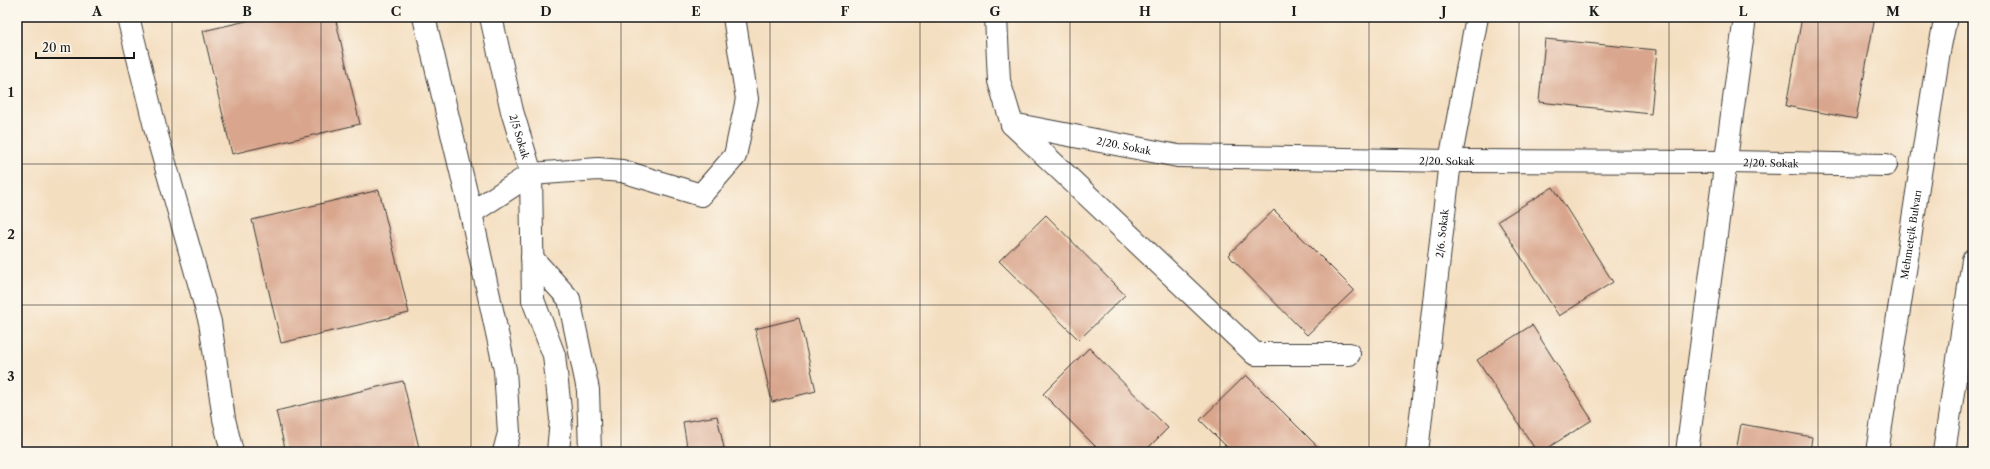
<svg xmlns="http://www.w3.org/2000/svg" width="1990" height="469" viewBox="0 0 1990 469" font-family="'Libre Caslon Text',serif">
  <rect width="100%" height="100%" fill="#fbf7ec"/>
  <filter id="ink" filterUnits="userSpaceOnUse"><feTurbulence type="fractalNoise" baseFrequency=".025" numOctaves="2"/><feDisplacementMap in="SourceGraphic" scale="8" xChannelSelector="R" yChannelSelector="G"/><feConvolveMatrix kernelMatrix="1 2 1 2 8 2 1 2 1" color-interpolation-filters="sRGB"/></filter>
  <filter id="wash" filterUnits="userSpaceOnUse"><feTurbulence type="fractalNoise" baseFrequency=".012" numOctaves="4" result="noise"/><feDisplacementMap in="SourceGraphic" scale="16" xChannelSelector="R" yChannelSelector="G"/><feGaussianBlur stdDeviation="0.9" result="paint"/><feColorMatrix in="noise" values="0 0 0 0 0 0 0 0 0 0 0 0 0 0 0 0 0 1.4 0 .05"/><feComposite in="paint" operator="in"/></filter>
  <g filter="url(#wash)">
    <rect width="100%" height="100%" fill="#f4dec0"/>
    <g id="blocks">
      <path fill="#d9a68d" d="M 264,17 L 335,17 L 360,124 L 232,154 L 203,31 Z
        M 1802,17 L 1875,17 L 1856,119 L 1786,106 Z
        M 1545,39 L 1657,50 L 1651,114 L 1539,102 Z
        M 1553,187 L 1613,282 L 1559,316 L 1498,221 Z
        M 379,190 L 409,313 L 281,343 L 252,220 Z
        M 1274,210 L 1354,290 L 1307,335 L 1228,255 Z
        M 1046,215 L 1125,295 L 1079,340 L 999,261 Z
        M 799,318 L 816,391 L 772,402 L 755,329 Z
        M 1532,325 L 1592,420 L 1541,452 L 1537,452 L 1477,360 Z
        M 1089,348 L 1168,428 L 1144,452 L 1101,452 L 1043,394 Z
        M 1246,375 L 1323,452 L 1232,452 L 1200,420 Z
        M 403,381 L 420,452 L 286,452 L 276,411 Z
        M 717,416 L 724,448 L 704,452 L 688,452 L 683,422 Z
        M 1741,424 L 1812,437 L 1810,452 L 1736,452 Z"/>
    </g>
  </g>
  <g filter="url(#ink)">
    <use href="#blocks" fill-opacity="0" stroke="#3c3935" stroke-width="1"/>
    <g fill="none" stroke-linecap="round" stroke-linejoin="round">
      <defs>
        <g id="minor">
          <path d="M 128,17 L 157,135 L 210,322 L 224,419 L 232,452"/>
          <path d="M 424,17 L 471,213 L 505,370 L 509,433 L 504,452"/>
          <path id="s1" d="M 491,17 L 512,111 L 531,174 L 533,300 L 554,355 L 561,419 L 558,452"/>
          <path d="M 996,17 L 999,81 L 1012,124 L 1255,354 L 1349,354"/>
          <path id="s2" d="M 1012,124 L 1178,156 L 1450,161 L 1727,162 L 1886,165"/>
          <path d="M 471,213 L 531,174 L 598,169 L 622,171 L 701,195 L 735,156 L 747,99 L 734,17"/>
          <path d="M 532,258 L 569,299 L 588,390 L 590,452"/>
          <path id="s3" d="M 1417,452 L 1450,161 L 1477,17"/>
          <path d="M 1687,452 L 1745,17"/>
        </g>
        <g id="major">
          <path id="s4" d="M 1877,452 L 1939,51 L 1946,17"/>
          <path d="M 1944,452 L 1973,260"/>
        </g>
      </defs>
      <use href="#minor" stroke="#3c3935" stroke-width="24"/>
      <use href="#major" stroke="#3c3935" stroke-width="24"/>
      <use href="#minor" stroke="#fff" stroke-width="22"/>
      <use href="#major" stroke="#fff" stroke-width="22"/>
    </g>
  </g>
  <path fill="none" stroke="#1c1c1c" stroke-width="1" stroke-opacity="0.55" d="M 172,17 L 172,452M 321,17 L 321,452M 471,17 L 471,452M 621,17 L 621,452M 770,17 L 770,452M 920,17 L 920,452M 1070,17 L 1070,452M 1220,17 L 1220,452M 1369,17 L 1369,452M 1519,17 L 1519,452M 1669,17 L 1669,452M 1818,17 L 1818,452M 17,164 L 1973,164M 17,305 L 1973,305"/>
  <g text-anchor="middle" stroke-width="3" stroke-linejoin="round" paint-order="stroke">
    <g font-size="10" fill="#1c1c1c" stroke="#fbf7ec">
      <text dy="4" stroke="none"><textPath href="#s1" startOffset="123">2/5 Sokak</textPath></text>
      <text dy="4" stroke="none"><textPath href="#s2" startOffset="114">2/20. Sokak</textPath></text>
      <text dy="4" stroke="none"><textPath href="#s2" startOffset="438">2/20. Sokak</textPath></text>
      <text dy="4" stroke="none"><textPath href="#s2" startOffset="762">2/20. Sokak</textPath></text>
      <text dy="4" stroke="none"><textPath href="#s3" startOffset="220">2/6. Sokak</textPath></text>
      <text dy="4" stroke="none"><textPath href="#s4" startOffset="220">Mehmetçik Bulvarı</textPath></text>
    </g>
  </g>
  <rect width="1990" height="469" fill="none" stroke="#fbf7ec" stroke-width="44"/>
  <path d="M36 52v6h98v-6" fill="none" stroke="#1c1c1c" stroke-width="2"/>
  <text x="42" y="52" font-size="12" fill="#1c1c1c" stroke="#fbf7ec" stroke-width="3" paint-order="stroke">20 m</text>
  <rect x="22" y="22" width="1946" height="425" fill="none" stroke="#1c1c1c" stroke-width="1.5"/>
  <g font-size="13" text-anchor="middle" font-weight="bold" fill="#1c1c1c">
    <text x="97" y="16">A</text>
    <text x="247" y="16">B</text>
    <text x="396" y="16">C</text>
    <text x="546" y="16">D</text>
    <text x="696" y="16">E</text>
    <text x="845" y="16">F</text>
    <text x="995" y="16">G</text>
    <text x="1145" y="16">H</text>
    <text x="1294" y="16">I</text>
    <text x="1444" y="16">J</text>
    <text x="1594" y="16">K</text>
    <text x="1743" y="16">L</text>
    <text x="1893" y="16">M</text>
    <text x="11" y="97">1</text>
    <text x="11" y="239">2</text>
    <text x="11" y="381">3</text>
  </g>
</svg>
